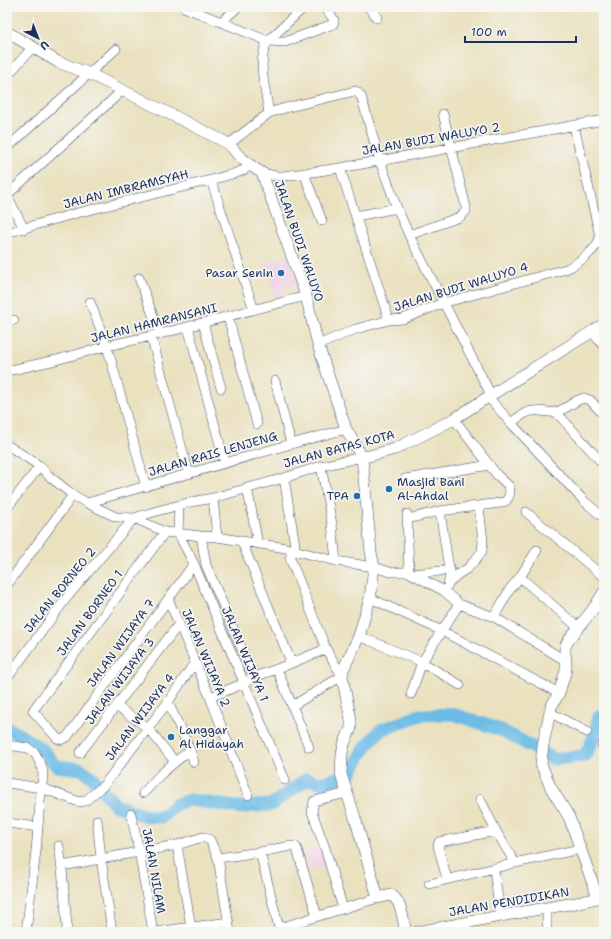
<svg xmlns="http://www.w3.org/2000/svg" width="611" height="939" viewBox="0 0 611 939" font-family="'Shantell Sans',sans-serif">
  <rect width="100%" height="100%" fill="#f6f6f2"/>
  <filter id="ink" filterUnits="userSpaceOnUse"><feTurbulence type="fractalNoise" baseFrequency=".025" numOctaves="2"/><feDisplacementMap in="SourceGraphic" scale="8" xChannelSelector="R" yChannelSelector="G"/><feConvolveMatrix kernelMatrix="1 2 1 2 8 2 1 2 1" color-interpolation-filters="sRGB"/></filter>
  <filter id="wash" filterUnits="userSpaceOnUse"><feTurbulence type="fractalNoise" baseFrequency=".012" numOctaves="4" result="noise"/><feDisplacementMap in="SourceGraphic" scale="16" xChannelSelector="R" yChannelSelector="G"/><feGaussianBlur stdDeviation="0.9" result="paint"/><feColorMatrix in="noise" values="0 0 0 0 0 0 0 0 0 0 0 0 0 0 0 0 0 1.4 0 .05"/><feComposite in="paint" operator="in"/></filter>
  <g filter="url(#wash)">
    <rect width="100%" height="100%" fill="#eae1bf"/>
    <path fill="#f1d0e4" d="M 288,256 L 298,284 L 281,290 L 284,299 L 277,301 L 265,263 Z
      M 322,847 L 327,866 L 310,871 L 304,851 Z"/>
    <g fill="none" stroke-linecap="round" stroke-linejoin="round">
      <path stroke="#6cbce7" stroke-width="13" d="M 7,727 L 31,742 L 43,750 L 56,766 L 81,769 L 92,777 L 115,805 L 146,816 L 162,817 L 176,804 L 190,800 L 241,808 L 253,806 L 271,805 L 307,779 L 321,783 L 350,774 L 366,746 L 381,730 L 420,715 L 453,714 L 501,730 L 554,759 L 584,756 C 593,746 596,728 599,716 L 604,717"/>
    </g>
  </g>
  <g filter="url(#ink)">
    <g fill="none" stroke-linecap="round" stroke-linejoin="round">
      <defs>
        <path id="minor" d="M 184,7 L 268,41 L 285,42 L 333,24 L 334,22 L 334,20 L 325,7
          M 369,7 L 377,18
          M 221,22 L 238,7
          M 7,76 L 32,48
          M 269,113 C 266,92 256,60 268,41 L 304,7
          M 229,144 L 269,113 L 285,108 L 355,91 L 357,92 L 361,96 L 380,161 L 397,208 L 409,235 L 491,395
          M 7,148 L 116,49
          M 340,168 L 389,320
          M 262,173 L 276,176 L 284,176 L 340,168 L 604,120
          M 304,173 L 322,221
          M 211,180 L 254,310
          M 7,195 L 123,90
          M 7,195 L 24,229
          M 356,216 L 397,208
          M 7,233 L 77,213 L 211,180 L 236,173 L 244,170 L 250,165
          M 409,235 L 460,217 L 466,211 L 466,207 L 443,114
          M 139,278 L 160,334
          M 90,302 L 107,346 L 146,487
          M 228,317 L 257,424
          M 7,321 L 14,320
          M 203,323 L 221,388
          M 188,327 L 225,463
          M 592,332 L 604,346
          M 151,336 L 189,474
          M 318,345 L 356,329 L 389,320 L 403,319 L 443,303 L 566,269 C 577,264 599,249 600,236 L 574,126
          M 7,371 L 56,360 L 107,346 L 160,334 L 306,296
          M 275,381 L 291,444
          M 488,397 L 511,423 L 584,501 L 604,518
          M 556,412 L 604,465
          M 511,423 C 520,416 528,409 539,411 C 544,411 550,413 555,412 C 566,410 574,400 584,398 L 590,400 L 604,415
          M 7,445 L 40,466 L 49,476 L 73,495 L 87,503 L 116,517 L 134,518 L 157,511 L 191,502 L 213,498 L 284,478 L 321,466 L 362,457
          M 321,466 L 332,524 L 336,561
          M 284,478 L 295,545 L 290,558 L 326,649 L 342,676 L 292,706
          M 405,479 L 490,465
          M 247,487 L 258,544
          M 213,498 L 217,537
          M 87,503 L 291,444 L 346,429
          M 179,505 L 178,533 L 194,564 L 285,780
          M 7,508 L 40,466
          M 440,511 L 450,575 L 448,585
          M 526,512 L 604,577
          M 407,514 L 409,572
          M 408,519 L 440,511 L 500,503 L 506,501 L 509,496 L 510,491 L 509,486 L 497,475 L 454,419
          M 201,536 L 206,565 L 254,677
          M 242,542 L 291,662
          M 194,564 L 67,737 C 63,739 61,741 57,738 L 33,711 L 34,709 L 165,532 L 201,536 L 217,537 L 286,548 L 336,561 L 374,567 L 390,572 L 409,572 L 412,574 L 444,591 L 459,604 L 494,617 L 566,661
          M 412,574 L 450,570
          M 520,577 L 537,550
          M 449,583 L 457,575 L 468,568 L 476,559 L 482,551 L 483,542 L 479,506
          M 7,585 L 73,495
          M 370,598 L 442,631 L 559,693
          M 168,599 L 179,624 L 210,697 L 248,795
          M 494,617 L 510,589 L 520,577 L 579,628
          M 359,636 L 422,662 L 460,685
          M 277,669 L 309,747
          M 7,678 L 68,596 L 134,518 L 165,532
          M 411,694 L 422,662 L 459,604
          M 210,697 L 245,683 L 254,677 L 277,669 L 326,649
          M 168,702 L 190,750 L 194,762
          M 116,706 L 148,728 L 175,762
          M 551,713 L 587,732
          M 7,745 L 28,748 L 35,753 L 42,767 L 43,775 L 40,802 L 36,851 L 26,932
          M 602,745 L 604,748
          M 80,753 L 179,624
          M 7,783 L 42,788 L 79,802 L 85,801 L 104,785 L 168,702 L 195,662
          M 143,793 C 149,788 153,782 158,777 C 168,767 179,759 190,750
          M 480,799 L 496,831 L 515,863
          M 131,814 L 139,851 L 153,932
          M 97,820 L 101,858 L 112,932
          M 7,823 L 38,827
          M 177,845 L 191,927
          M 59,846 C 63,873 65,900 67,927 L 66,932
          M 260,852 L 280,932
          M 218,858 L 260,852 L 291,846 L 295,846 L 297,849 L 317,916
          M 62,866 L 177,845 L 203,837 L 210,840 L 218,858 L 230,932
          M 494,868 L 500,916
          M 447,879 L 438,846 L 439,842 L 496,831
          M 429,884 L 515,863 L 580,849
          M 547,908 L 547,932
          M 343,909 L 325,848 L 312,812 L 314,801 L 347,793
          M 279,928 L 378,898
          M 156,932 L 229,922"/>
        <path id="tertiary" d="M 7,32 L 58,62 L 90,74 L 188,123 L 229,144 L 239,156 L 250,165 L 262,173 L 306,296 L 318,345 L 346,429 L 362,457 L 371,552 L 374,567 L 370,598 L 359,636 L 343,670 L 342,676 L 351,720 L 351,728 L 344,744 L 342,754 L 341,774 L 356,821 L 378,898 L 391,895 C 402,901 403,921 406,932
          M 362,457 L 369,456 L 395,449 L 454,419 L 488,397 L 604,324
          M 598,898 L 569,817 L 551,788 L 541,764 L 543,745 L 551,707 L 559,693 L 566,670 L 566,661 L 565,654 L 565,647 L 568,641 L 594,608 L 604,592
          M 418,932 L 500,916 L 575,903 L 598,898 L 603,895"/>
      </defs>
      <use href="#minor" stroke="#3a4a6d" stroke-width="10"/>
      <use href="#tertiary" stroke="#3a4a6d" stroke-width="12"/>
      <use href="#minor" stroke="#fff" stroke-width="9"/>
      <use href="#tertiary" stroke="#fff" stroke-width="11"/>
    </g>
  </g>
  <g fill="#1f6fb2" stroke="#f6f6f2" stroke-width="1.5">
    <circle cx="281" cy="273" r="4"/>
    <circle cx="389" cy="489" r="4"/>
    <circle cx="357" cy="496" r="4"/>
    <circle cx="171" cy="737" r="4"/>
  </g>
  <g text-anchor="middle" stroke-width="3.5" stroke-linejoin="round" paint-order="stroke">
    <g font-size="12" fill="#1b2f5e" stroke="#f6f6f2">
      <text transform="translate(431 139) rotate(-10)" y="4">JALAN BUDI WALUYO 2</text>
      <text transform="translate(126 189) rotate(-14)" y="4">JALAN IMBRAMSYAH</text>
      <text transform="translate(299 241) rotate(71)" y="4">JALAN BUDI WALUYO</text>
      <text transform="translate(461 287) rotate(-17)" y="4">JALAN BUDI WALUYO 4</text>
      <text transform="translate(154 323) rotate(-14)" y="4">JALAN HAMRANSANI</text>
      <text transform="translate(339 449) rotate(-15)" y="4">JALAN BATAS KOTA</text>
      <text transform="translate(213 454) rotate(-16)" y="4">JALAN RAIS LENJENG</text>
      <text transform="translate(60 590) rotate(-51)" y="4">JALAN BORNEO 2</text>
      <text transform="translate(90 613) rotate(-54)" y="4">JALAN BORNEO 1</text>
      <text transform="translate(121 643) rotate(-54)" y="4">JALAN WIJAYA 7</text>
      <text transform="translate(245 654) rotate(67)" y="4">JALAN WIJAYA 1</text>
      <text transform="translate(206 658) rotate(67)" y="4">JALAN WIJAYA 2</text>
      <text transform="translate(120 681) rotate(-53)" y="4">JALAN WIJAYA 3</text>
      <text transform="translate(140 717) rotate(-53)" y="4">JALAN WIJAYA 4</text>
      <text transform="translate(154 871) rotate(80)" y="4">JALAN NILAM</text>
      <text transform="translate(509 902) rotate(-10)" y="4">JALAN PENDIDIKAN</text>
    </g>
    <g font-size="12" fill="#1b2f5e" stroke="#f6f6f2" text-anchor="end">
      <text x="273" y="277">Pasar Senin</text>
      <text x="397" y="486" text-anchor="start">Masjid Bani<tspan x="397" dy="14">Al-Ahdal</tspan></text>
      <text x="349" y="500">TPA</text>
      <text x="179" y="734" text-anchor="start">Langgar<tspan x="179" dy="14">Al Hidayah</tspan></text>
    </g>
  </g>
  <rect width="611" height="939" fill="none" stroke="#f6f6f2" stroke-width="24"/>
  <g transform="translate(38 38) rotate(138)" stroke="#f6f6f2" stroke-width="3" paint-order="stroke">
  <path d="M0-3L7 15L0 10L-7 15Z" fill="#1b2f5e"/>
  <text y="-6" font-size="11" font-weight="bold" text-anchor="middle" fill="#1b2f5e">U</text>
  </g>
  <path d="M465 36v6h111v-6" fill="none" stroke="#1b2f5e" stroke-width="2"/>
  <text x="471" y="36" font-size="12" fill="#1b2f5e" stroke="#f6f6f2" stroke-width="3" paint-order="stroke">100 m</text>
</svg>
